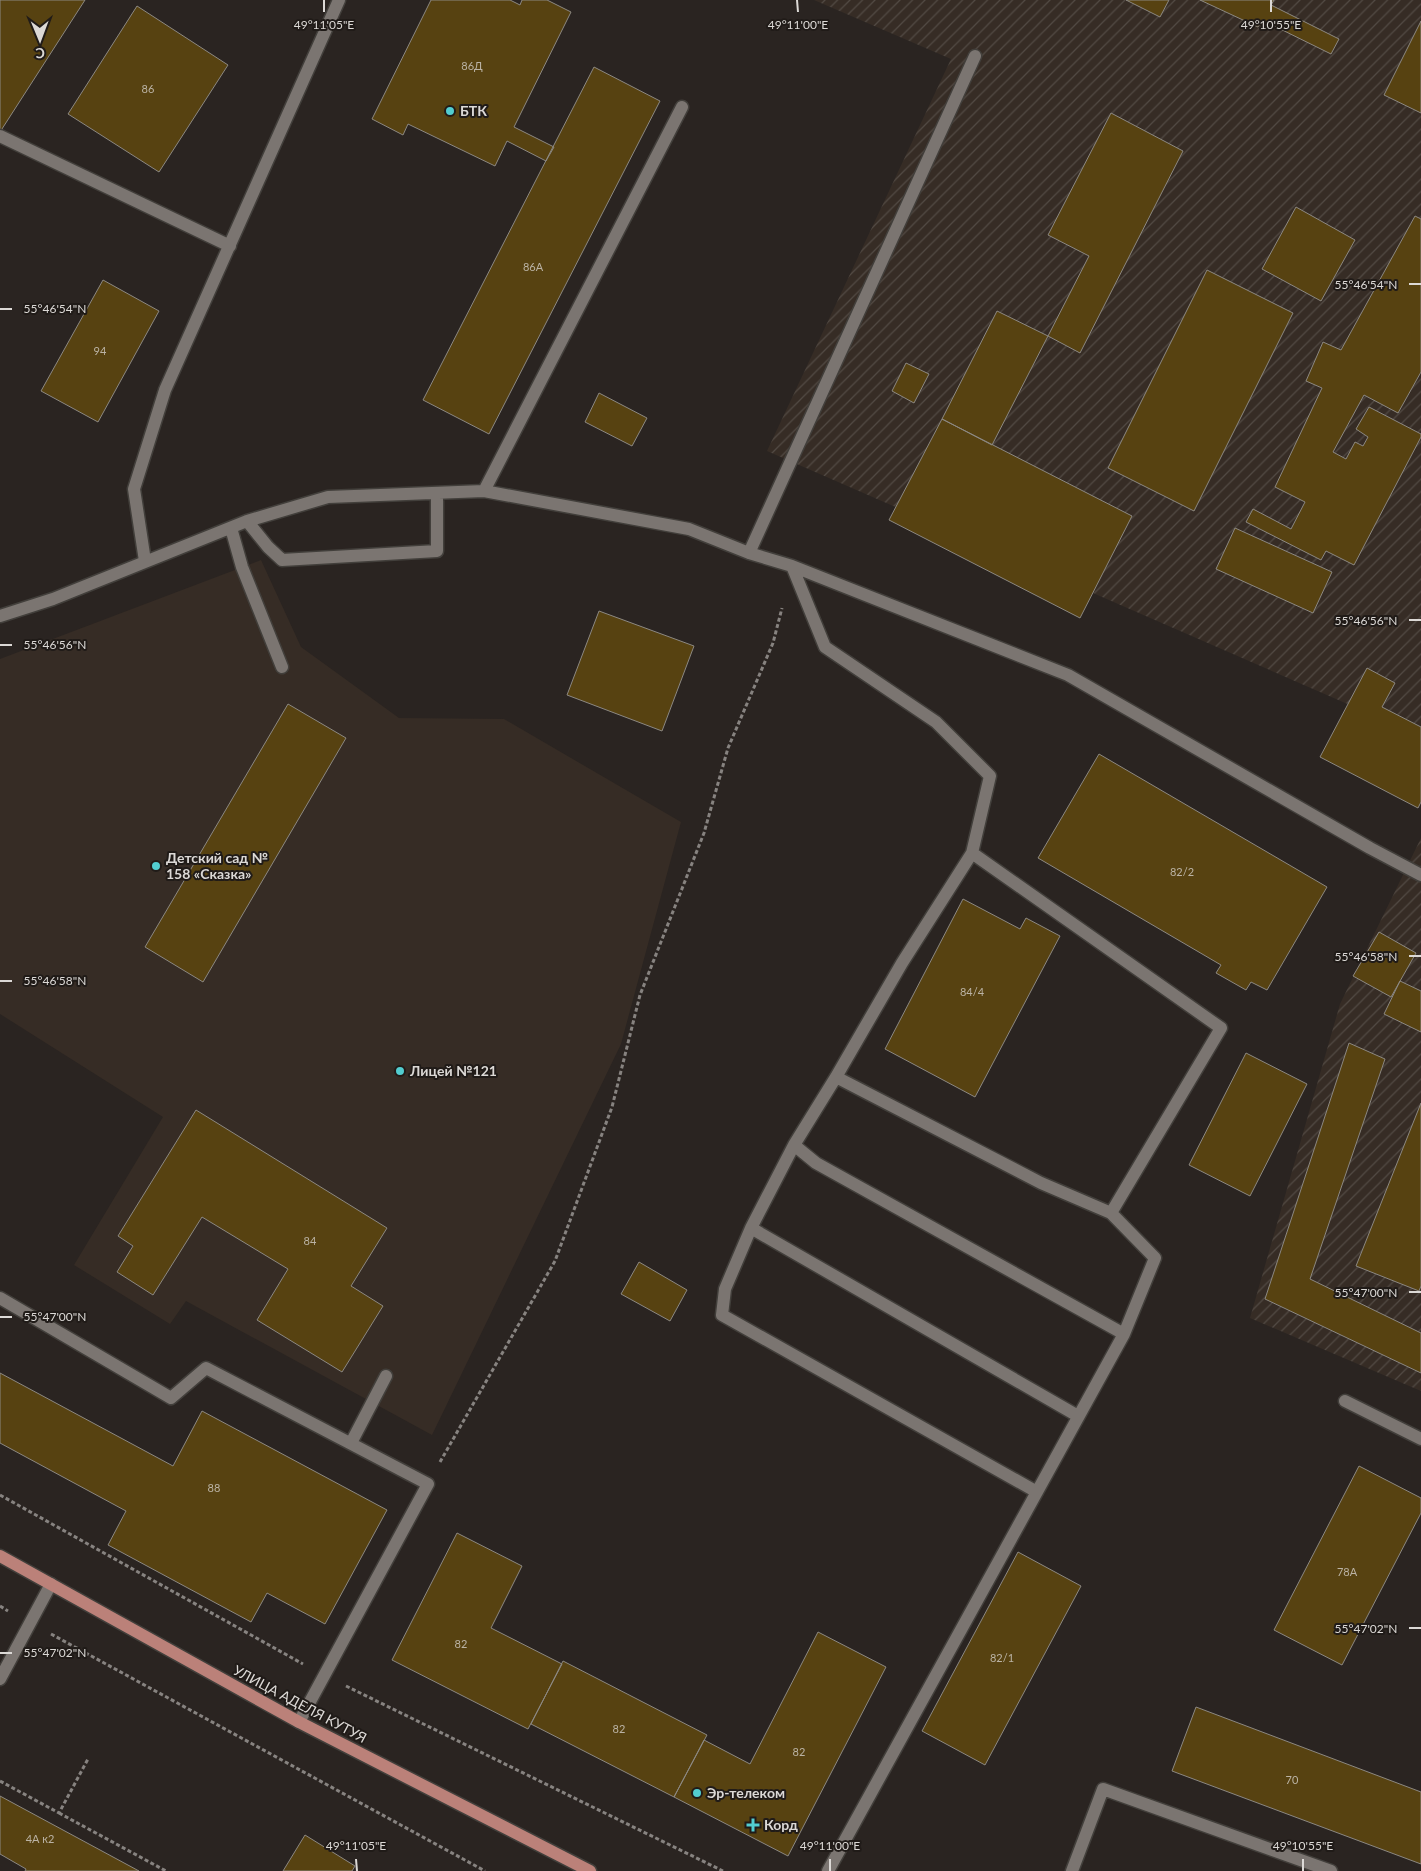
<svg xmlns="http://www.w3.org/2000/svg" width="1421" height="1871" viewBox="0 0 1421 1871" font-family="Lato,sans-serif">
  <defs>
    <pattern id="industrial-furrows" width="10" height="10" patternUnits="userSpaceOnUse" patternTransform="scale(1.25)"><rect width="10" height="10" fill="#362c25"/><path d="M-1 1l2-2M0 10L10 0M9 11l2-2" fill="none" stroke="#524a44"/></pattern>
  </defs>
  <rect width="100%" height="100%" fill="#2a2421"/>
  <path fill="#362c25" d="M 261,560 L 301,647 L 399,718 L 504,719 L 681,822 L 621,1044 L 432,1435 L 186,1301 L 170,1324 L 74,1265 L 163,1117 L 0,1014 L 0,659 Z"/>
  <path fill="url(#industrial-furrows)" d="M 814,0 L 1421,0 L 1421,736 L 767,451 L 951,59 Z
    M 1421,838 L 1421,1391 L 1250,1318 L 1340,1004 Z"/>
  <path fill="#574211" stroke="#8c8882" d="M 0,0 L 85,0 L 0,132 Z
    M 431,0 L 510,0 L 520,5 L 522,0 L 547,0 L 571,12 L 514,127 L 554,147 L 546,161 L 507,141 L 495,166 L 408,124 L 403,135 L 372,119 Z
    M 1126,0 L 1169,0 L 1160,17 Z
    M 1200,0 L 1274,0 L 1271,5 L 1339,39 L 1331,54 L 1262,20 L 1258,27 Z
    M 137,6 L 228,65 L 159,172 L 68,114 Z
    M 1421,21 L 1421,113 L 1384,95 Z
    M 594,67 L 660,101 L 489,434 L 423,400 Z
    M 1111,113 L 1183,151 L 1080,353 L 1048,336 L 1089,256 L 1048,235 Z
    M 1296,207 L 1355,240 L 1321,301 L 1262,269 Z
    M 1415,216 L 1421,219 L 1421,372 L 1398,413 L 1364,395 L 1333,452 L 1346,459 L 1355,442 L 1363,446 L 1368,437 L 1356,429 L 1369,407 L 1421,434 L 1421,437 L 1354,565 L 1326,551 L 1321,560 L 1246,522 L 1253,509 L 1291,529 L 1305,502 L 1275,487 L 1322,388 L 1306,381 L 1323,342 L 1341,350 Z
    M 1207,270 L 1293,313 L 1194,511 L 1108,468 Z
    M 103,280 L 159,311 L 98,422 L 41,391 Z
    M 997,311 L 1048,336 L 992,445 L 942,419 Z
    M 906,363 L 929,374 L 914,403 L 892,391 Z
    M 599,393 L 647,418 L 632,446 L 585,422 Z
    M 942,419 L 1132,516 L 1080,618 L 889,520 Z
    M 1235,528 L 1332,572 L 1313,613 L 1216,569 Z
    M 599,611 L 694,646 L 662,731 L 567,695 Z
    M 1367,668 L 1395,683 L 1382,707 L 1421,727 L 1421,802 L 1418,808 L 1320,757 Z
    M 288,704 L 346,738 L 203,982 L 145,947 Z
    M 1099,754 L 1327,887 L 1267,990 L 1251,982 L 1246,990 L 1216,973 L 1221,965 L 1038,858 Z
    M 963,899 L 1020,929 L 1026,918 L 1060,936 L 975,1097 L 885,1049 Z
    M 1379,932 L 1416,953 L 1391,997 L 1353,976 Z
    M 1400,981 L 1421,991 L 1421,1032 L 1384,1014 Z
    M 1349,1043 L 1385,1059 L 1310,1279 L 1421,1333 L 1421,1373 L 1265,1299 Z
    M 1246,1053 L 1307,1084 L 1250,1196 L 1189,1165 Z
    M 1421,1103 L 1421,1286 L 1419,1291 L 1356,1266 Z
    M 196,1110 L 387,1228 L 351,1286 L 383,1306 L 342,1372 L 257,1320 L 288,1269 L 202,1217 L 153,1295 L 117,1272 L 133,1246 L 118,1236 Z
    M 639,1262 L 687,1290 L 670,1321 L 621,1294 Z
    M 0,1373 L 173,1466 L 202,1411 L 387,1510 L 325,1624 L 267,1593 L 251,1622 L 108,1545 L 126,1511 L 0,1443 Z
    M 1359,1466 L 1421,1498 L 1421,1513 L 1342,1665 L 1274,1630 Z
    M 457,1533 L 522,1566 L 491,1628 L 562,1664 L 528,1729 L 392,1660 Z
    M 1018,1552 L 1081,1586 L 985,1765 L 922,1731 Z
    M 818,1632 L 886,1667 L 788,1856 L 674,1797 L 704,1740 L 750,1764 Z
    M 563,1661 L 707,1735 L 674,1797 L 531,1724 Z
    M 1196,1707 L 1421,1792 L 1421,1864 L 1172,1771 Z
    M 0,1796 L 50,1823 L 139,1871 L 25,1871 L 26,1869 L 0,1854 Z
    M 305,1835 L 355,1866 L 352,1871 L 283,1871 Z"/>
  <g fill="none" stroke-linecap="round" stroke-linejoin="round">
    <defs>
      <path id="minor" d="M 0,136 L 230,246
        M 484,491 L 682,107
        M 247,521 L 268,547 L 282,560 L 437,551 L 437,493
        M 231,528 L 242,567 L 282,667
        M 749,553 L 975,56
        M 145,561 L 134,489 L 165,390 L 339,0
        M 792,566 L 825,647 L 936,722 L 990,776 L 972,853
        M 0,616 L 53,599 L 247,521 L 328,497 L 484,491 L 689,529 L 749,553 L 792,566 L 1068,675 L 1370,848 L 1421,875
        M 794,1145 L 816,1163 L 1124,1334
        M 751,1228 L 1078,1416
        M 0,1298 L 171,1398 L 206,1368 L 428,1484 L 299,1722
        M 1345,1401 L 1421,1439
        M 351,1443 L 386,1376
        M 1037,1492 L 722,1315 L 725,1289 L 751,1228 L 794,1145 L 836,1077 L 902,963 L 972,853 L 1221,1028 L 1111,1213
        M 0,1679 L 51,1584
        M 828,1871 L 1124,1334 L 1155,1258 L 1111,1213 L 1041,1183 L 836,1077
        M 1072,1871 L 1103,1789 L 1331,1871"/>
      <path id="major" d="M 0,1556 L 299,1722 L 590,1871"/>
    </defs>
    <use href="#minor" stroke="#423f3b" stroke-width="15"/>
    <use href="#major" stroke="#423f3b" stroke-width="15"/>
    <path stroke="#878380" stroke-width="3" stroke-dasharray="4 2.5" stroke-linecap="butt" d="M 440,1462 L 555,1261 L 612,1107 L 640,995 L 704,833 L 728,748 L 773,643 L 782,608
      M 0,1495 L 303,1664
      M 0,1606 L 8,1611
      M 51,1634 L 485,1871
      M 346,1686 L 723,1871
      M 0,1781 L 59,1813 L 88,1759
      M 59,1813 L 166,1871"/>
    <use href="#minor" stroke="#7b7571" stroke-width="12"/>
    <use href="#major" stroke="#bb8179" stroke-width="12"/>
  </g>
  <path fill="none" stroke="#dcd9d6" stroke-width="2" d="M 324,0 L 324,12M 797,0 L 798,12M 1271,0 L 1271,12M 1409,284 L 1421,284M 0,309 L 12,309M 1409,620 L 1421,620M 0,645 L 12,645M 1409,956 L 1421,956M 0,981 L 12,981M 1409,1292 L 1421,1292M 0,1317 L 12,1317M 1409,1628 L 1421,1628M 0,1653 L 12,1653M 356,1859 L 357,1871M 830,1859 L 830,1871M 1303,1859 L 1303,1871"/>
  <g fill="#52cdd0" stroke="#201b18" stroke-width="2">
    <circle cx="450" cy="111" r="5"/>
    <circle cx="156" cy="866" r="5"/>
    <circle cx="400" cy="1071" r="5"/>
    <circle cx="697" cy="1793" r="5"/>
    <path d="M750.5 1817.5h5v5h5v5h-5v5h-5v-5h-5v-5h5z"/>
  </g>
  <g text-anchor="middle" stroke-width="4" stroke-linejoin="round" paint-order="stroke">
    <g font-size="11" fill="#bbb3a5">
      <text x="472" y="70">86Д</text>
      <text x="148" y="93">86</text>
      <text x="533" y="271">86А</text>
      <text x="100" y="355">94</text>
      <text x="1182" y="876">82/2</text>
      <text x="972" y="996">84/4</text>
      <text x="310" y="1245">84</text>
      <text x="214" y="1492">88</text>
      <text x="1347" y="1576">78А</text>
      <text x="461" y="1648">82</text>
      <text x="1002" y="1662">82/1</text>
      <text x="619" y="1733">82</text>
      <text x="799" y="1756">82</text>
      <text x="1292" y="1784">70</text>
      <text x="40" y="1843">4А к2</text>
    </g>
    <g font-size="14" font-weight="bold" fill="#dcd9d6" stroke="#201b18" text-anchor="start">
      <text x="460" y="116">БТК</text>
      <text x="166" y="863">Детский сад №<tspan x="166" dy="16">158 «Сказка»</tspan></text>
      <text x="410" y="1076">Лицей №121</text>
      <text x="707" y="1798">Эр-телеком</text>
      <text x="764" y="1830">Корд</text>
    </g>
    <g font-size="14" fill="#dcd9d6" stroke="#201b18">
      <text transform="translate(300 1704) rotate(28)" y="5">УЛИЦА АДЕЛЯ КУТУЯ</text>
    </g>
  </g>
  <g font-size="12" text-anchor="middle" fill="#dcd9d6" stroke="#201b18" stroke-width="4" stroke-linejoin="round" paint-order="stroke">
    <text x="324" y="29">49°11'05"E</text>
    <text x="798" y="29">49°11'00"E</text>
    <text x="1271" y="29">49°10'55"E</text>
    <text x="1366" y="289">55°46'54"N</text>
    <text x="55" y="313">55°46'54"N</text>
    <text x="1366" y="625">55°46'56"N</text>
    <text x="55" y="649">55°46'56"N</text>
    <text x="1366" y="961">55°46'58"N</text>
    <text x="55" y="985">55°46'58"N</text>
    <text x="1366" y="1297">55°47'00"N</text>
    <text x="55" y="1321">55°47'00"N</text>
    <text x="1366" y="1633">55°47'02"N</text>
    <text x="55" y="1657">55°47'02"N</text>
    <text x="356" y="1850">49°11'05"E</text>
    <text x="830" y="1850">49°11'00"E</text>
    <text x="1303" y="1850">49°10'55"E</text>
  </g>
  <g transform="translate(40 40) rotate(179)" stroke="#201b18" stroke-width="4" paint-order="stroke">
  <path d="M0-4L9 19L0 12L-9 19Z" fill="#dcd9d6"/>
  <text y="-8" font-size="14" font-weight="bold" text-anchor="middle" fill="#dcd9d6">С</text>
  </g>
</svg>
